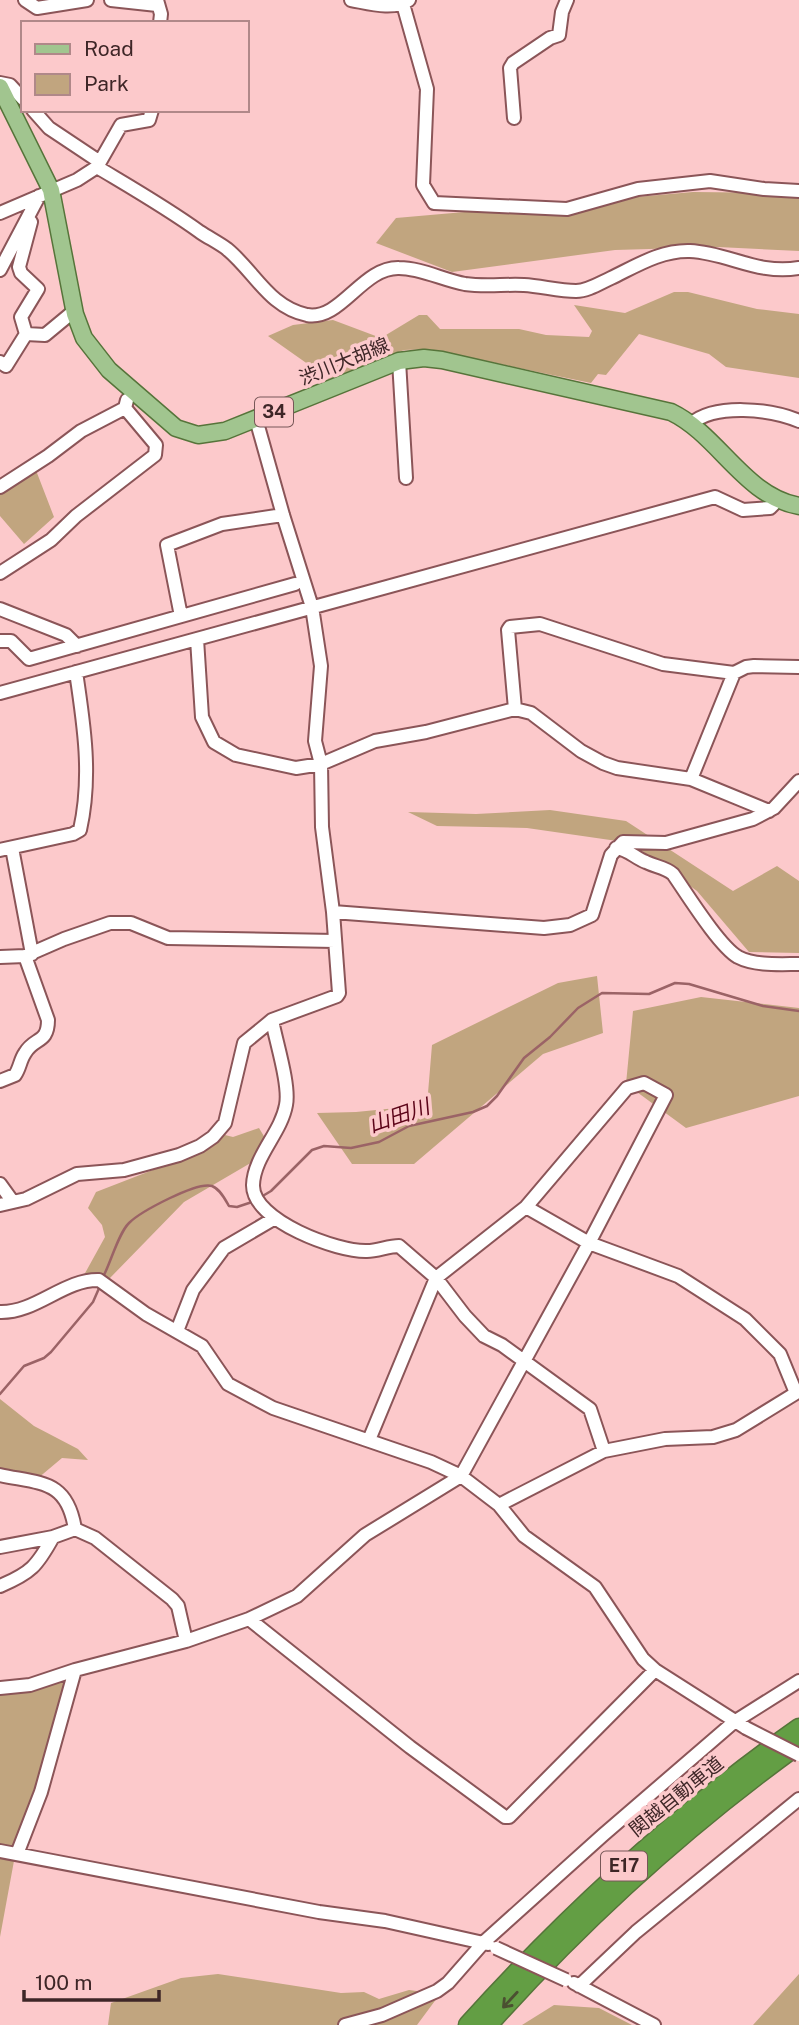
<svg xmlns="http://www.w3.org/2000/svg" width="799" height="2025" viewBox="0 0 799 2025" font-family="'Public Sans','Noto Sans JP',sans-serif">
  <rect width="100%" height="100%" fill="#fcc9cb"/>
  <path fill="#c1a57f" d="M 693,192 L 799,193 L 799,251 L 718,247 L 615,250 L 452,272 L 376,243 L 396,218 Z
    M 674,292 L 688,292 L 757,309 L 799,314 L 799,378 L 726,367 L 709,354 L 639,334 L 606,375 L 598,374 L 591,383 L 428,349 L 404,350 L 329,379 L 268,336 L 293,325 L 333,320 L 381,338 L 419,315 L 427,315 L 440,329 L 519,329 L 546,335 L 589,337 L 592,331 L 574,305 L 625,313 Z
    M 32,460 L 54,517 L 24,544 L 0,516 L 0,490 Z
    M 550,810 L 626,821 L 733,891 L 777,866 L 799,881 L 799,953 L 749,952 L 697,891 L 631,843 L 527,828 L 437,826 L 408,812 L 476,814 Z
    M 597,976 L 603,1033 L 543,1054 L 414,1164 L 352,1164 L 317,1113 L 356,1112 L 427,1105 L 432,1045 L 558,983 Z
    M 701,997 L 799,1008 L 799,1096 L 686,1128 L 626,1084 L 633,1011 Z
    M 259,1128 L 265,1138 L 254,1161 L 184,1202 L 110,1278 L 84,1275 L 105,1237 L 102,1225 L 88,1208 L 96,1192 L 207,1149 L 225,1135 L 233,1137 Z
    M 0,1399 L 34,1426 L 78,1449 L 88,1460 L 62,1458 L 37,1479 L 0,1472 Z
    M 69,1674 L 39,1791 L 16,1850 L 0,1937 L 0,1690 Z
    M 218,1974 L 341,1993 L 364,1992 L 379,1999 L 409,1990 L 440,1994 L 417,2025 L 108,2025 L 111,2003 L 181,1978 Z
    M 799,1974 L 799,2025 L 753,2025 Z
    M 554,2005 L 599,2008 L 632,2025 L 522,2025 Z"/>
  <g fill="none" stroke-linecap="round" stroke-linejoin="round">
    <path stroke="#9b6366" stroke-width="2.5" d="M 261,1197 L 271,1191 L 312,1150 L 324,1146 L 351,1148 L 379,1142 L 409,1126 L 473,1112 L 487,1106 L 497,1096 L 524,1058 L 550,1037 L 578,1008 L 602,993 L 649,994 L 675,983 L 689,984 L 763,1006 L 799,1011
      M 103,1277 C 111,1262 118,1234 129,1223 C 140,1212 197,1181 212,1186 C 220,1189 225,1199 229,1206 L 237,1207 L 252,1202
      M 0,1394 L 24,1366 L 44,1358 L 51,1352 L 93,1302 L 100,1286"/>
    <defs>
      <path id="minor" d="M 25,0 L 37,8 L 87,0
        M 111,0 L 157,5
        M 157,0 L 161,14 L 160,23
        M 351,0 C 368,3 393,11 409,0
        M 403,4 L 427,89 L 423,185 L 434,203 L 567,209 L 638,189 L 710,181 L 764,189 L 799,191
        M 0,83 L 10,85 L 23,99
        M 33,110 L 49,128 L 100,162
        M 514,118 L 510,68 L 513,63 L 550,38 L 559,35 L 562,12 L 567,0
        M 97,167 L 121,125 L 149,120 L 152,110
        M 0,213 L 77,180 L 97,167 C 132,188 167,208 200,232 C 209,238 219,243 227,249 C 255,272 269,307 307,315 C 341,321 362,267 399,268 C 421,268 443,280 465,284 C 485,287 504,284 524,285 C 541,286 559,291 576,291 C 588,291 600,283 611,278 C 636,266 661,250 690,251 C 729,253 757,275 799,268
        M 0,270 L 39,196
        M 26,334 L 21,317 L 38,289 L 21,273 L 19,267 L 31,222 L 28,218
        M 399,361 L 406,478
        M 0,362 L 6,366 L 26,334 L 45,335 L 74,311
        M 691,424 C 715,403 771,409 799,421
        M 0,487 L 48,456 L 81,431 L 125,408 L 127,400
        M 0,573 L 51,540 L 76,516 L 155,455 L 156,445 L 125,408
        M 0,609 L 66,635 L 77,646
        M 181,616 L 167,545 L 222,524 L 283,515
        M 197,639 L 202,717 L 214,742 L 236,755 L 296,768 L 321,764 L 375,741 L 426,732 L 515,709 L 531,713 L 581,751 L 603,763 L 617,768 L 691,779 L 769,811
        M 0,641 L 11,641 L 29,659 L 295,584
        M 0,693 L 715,497 L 743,510 L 770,508 L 778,500
        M 515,709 L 508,630 L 510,627 L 540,624 L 663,664 L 734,673 L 746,667 L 754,666 L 799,667
        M 691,779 L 734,673
        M 12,848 L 32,954
        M 616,848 C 628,849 635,858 646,862 C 656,867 665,867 673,874 C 687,894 719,946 738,957 C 755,966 781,964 799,964
        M 0,850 L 73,834 L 80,830 C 92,777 84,725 76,672
        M 333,912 L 544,928 L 570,925 L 592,915 L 611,855 L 623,842 L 666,843 L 753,819 L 774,808 L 799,781
        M 0,957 L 25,956 L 64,939 L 110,923 L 131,923 L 168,938 L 335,941
        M 272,1020 C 276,1042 290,1085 286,1105 C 281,1133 254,1156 253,1185 C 252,1221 338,1252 367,1251 C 378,1251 388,1246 399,1246 L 436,1278 L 465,1316 L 484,1336 L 502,1345 L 590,1409 L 604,1451
        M 0,1081 L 15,1075 C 20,1068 20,1060 25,1053 C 34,1037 48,1044 48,1020 L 25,956
        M 0,1184 L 13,1202
        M 0,1205 L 26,1199 L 77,1174 L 124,1170 L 179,1155 L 200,1146 L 213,1137 L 225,1123 L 244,1043 L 272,1020 L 337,996 L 339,993 L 333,912 L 322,827 L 321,764 L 315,741 L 321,666 L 312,607 L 283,515 L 256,419
        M 0,1312 C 36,1313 64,1279 99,1280 L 146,1314 L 202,1346 L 228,1384 L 273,1408 L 431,1462 L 461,1476 L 499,1505 L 524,1536 L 595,1587 L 643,1659 L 655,1670 L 746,1728
        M 177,1331 L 193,1290 L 224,1248 L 275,1218
        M 0,1475 C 42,1484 67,1480 75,1529 L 95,1538 L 172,1599 L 178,1606 L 186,1641
        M 499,1505 L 604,1451 L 665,1439 L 713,1437 L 736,1430 L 796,1393 L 780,1354 L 745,1319 L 678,1276 L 589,1243 L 526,1207
        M 0,1547 L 53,1537
        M 0,1586 C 31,1573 37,1566 53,1537 L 75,1529
        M 249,1619 L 410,1747 L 505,1817 L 509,1817 L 655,1670
        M 0,1688 L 30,1685 L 75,1670 L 186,1641 L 249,1619 L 297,1596 L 365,1535 L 461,1476 L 589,1243 L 666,1095 L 644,1083 L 627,1088 L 526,1207 L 436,1278 L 369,1440
        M 0,1851 L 319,1912 L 385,1921 L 488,1944
        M 17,1854 L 41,1792 L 75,1670
        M 574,1983 L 654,2025
        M 579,1986 L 636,1932 L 799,1799
        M 345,2025 L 382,2015 L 437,1991 L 448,1983 L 484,1942 L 603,1835 L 734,1722 L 799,1681"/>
      <path id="major" d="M 0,87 L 51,190 L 75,314 L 84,338 L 109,370 L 176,428 L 198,435 L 225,431 L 399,361 L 424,358 L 442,360 L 671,412 C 719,435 744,496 799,506"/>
      <path id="highway" d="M 468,2025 C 569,1913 676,1815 799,1728
        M 488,2025 C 582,1920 684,1827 799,1744"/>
    </defs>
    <use href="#minor" stroke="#8b5558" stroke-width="16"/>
    <use href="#major" stroke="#56743a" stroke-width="19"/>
    <use href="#highway" stroke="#56743a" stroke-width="21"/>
    <use href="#minor" stroke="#fff" stroke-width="12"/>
    <use href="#major" stroke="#a1c58f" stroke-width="16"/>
    <use href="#highway" stroke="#639e44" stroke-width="18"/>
    <defs>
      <path id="minor-bridge" d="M 746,1728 L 799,1755
        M 496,1948 L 566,1980"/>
    </defs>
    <use href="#minor-bridge" stroke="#8b5558" stroke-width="16" stroke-linecap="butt"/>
    <use href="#minor-bridge" stroke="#fff" stroke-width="12"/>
  </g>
  <defs><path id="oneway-shaft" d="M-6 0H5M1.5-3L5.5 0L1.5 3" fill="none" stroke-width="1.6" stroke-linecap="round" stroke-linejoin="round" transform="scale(1.75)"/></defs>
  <use stroke="#4b5031" href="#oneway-shaft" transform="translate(510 2000) rotate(133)"/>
  <g text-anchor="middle" stroke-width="7" stroke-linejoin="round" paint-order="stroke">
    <g fill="#fcc9cb" stroke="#775758" stroke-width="2">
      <rect x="255" y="397.5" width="38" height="29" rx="5"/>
      <rect x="601" y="1851.5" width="46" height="29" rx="5"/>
    </g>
    <g font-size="18" font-weight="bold" fill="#3e2627">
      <text x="274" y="418">34</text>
      <text x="624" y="1872">E17</text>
    </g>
    <g font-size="19" fill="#3e2627" stroke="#fcc9cb">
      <text transform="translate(344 361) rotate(-22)" y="7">渋川大胡線</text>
      <text transform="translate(676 1796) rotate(-39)" y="7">関越自動車道</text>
    </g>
    <g font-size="21" font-style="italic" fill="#5c0419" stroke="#fcc9cb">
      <text transform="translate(399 1116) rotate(-19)" y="7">山田川</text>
    </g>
  </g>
  <rect x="21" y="21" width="228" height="91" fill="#fcc9cb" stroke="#b08889" stroke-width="2"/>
  <rect x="35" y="44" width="35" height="10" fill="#a1c58f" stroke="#b08889" stroke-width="2"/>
  <text x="84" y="56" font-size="21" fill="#3e2627">Road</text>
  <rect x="35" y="74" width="35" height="21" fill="#c1a57f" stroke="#b08889" stroke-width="2"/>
  <text x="84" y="91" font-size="21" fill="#3e2627">Park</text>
  <path d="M24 1990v10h135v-10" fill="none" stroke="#3e2627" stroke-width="3.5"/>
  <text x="35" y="1990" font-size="21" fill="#3e2627" stroke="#fcc9cb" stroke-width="5" paint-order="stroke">100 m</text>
</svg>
